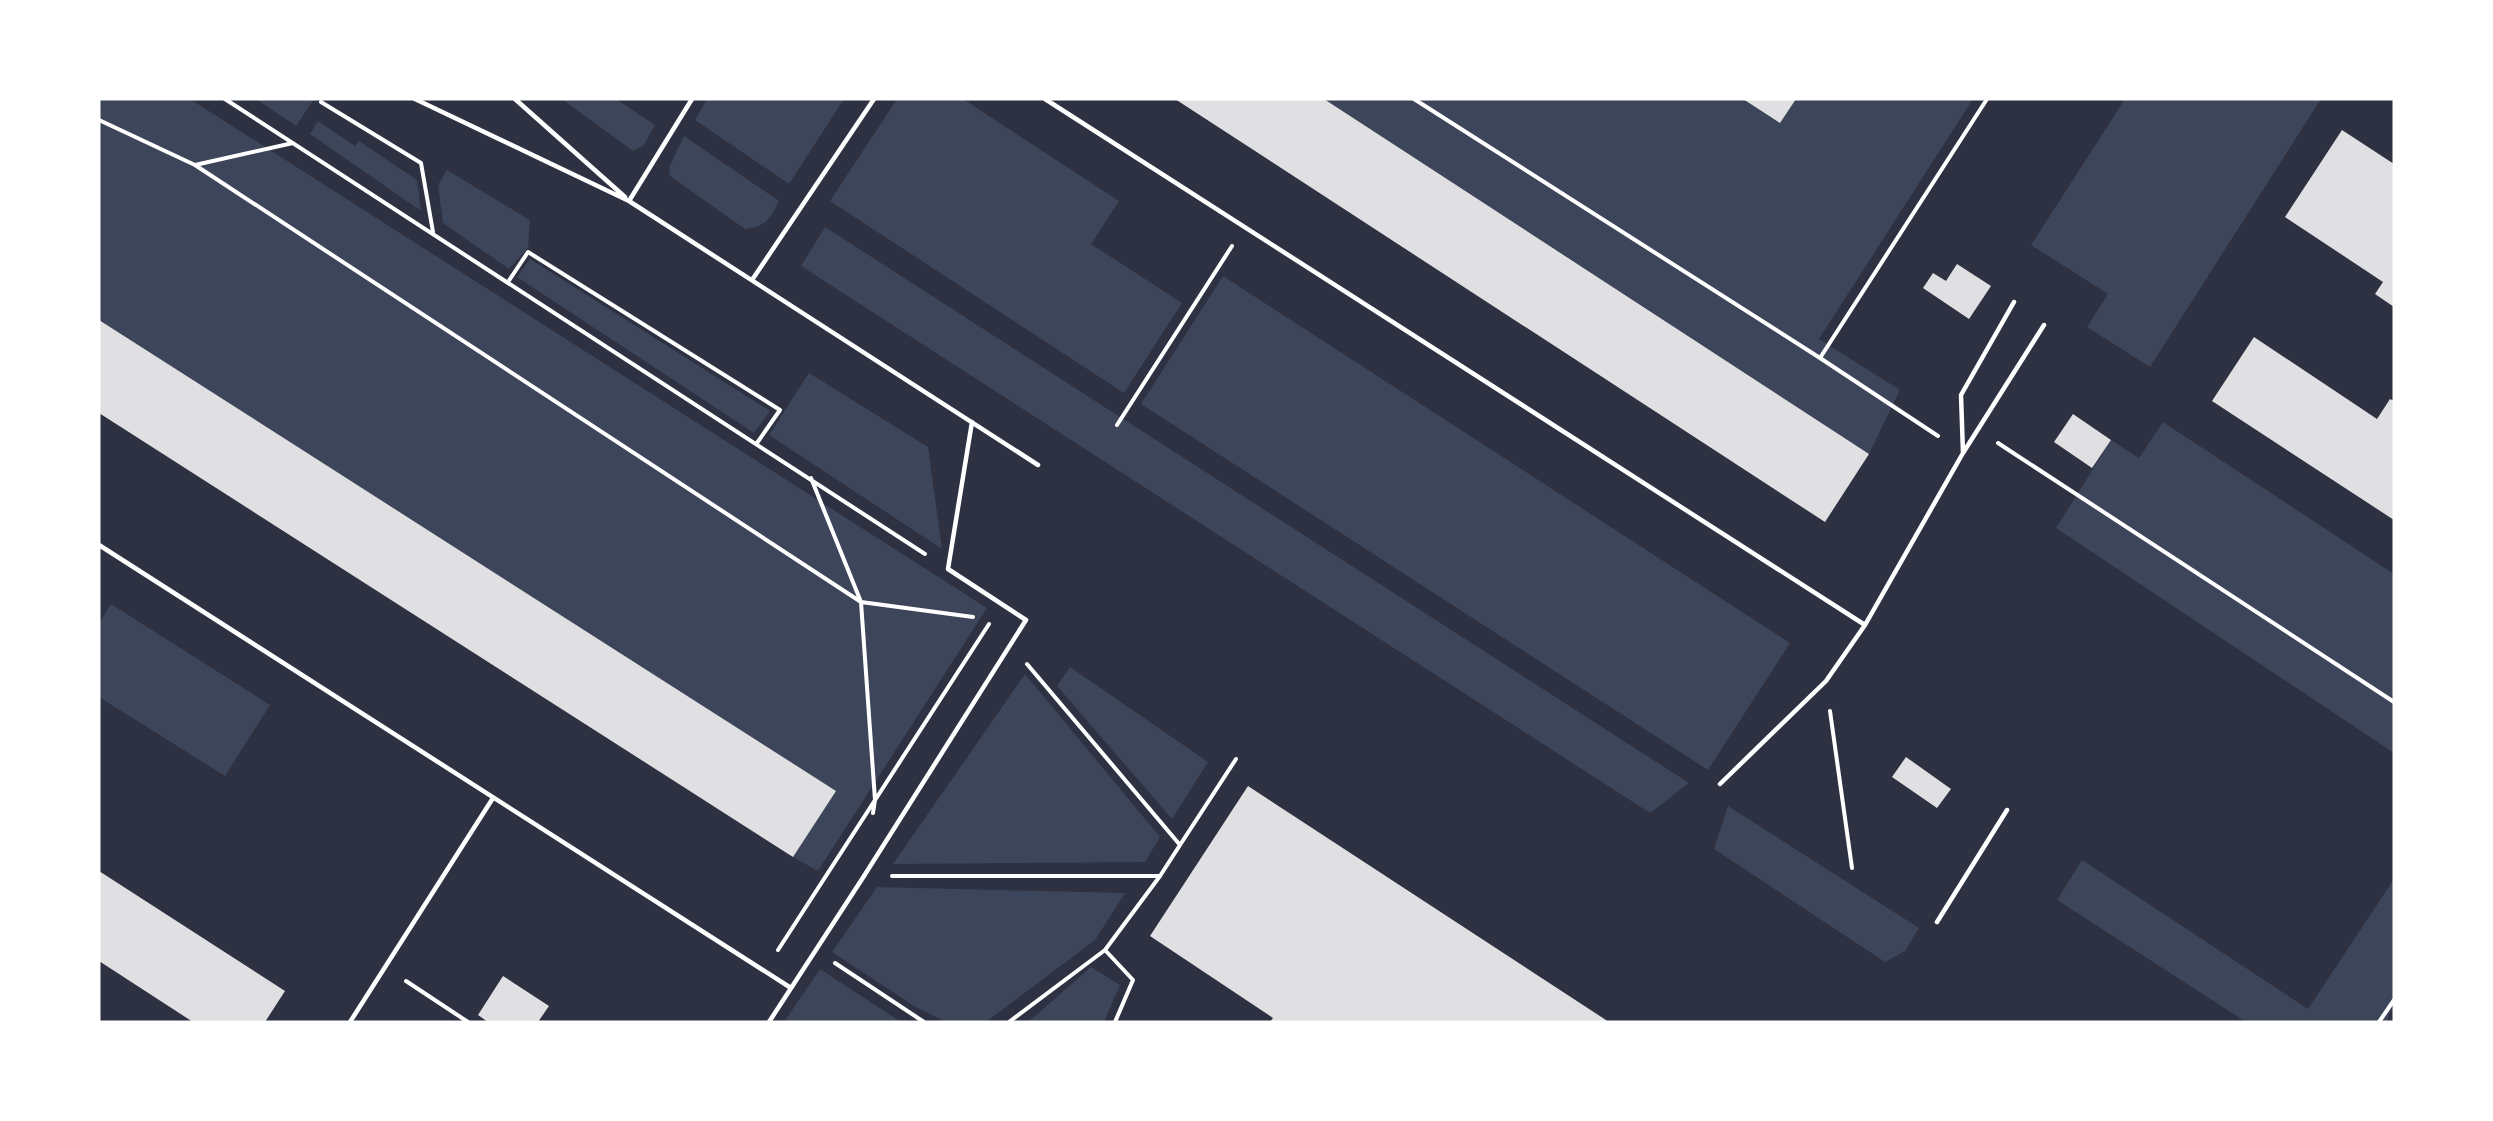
<svg xmlns="http://www.w3.org/2000/svg" width="2493" height="1121" viewBox="0 0 2493 1121" font-family="'Nunito Sans',sans-serif">
  <rect width="100%" height="100%" fill="#2d3142"/>
  <path fill="#3c4559" d="M 99,99 L 190,99 L 987,608 L 818,871 L 793,857 L 835,791 L 99,320 Z
    M 256,99 L 314,99 L 296,126 Z
    M 562,99 L 616,99 L 655,125 L 644,145 L 633,151 Z
    M 707,99 L 844,99 L 789,184 L 695,120 Z
    M 897,99 L 963,99 L 1119,201 L 1091,244 L 1182,303 L 1124,393 L 830,201 Z
    M 1324,99 L 1743,99 L 1780,123 L 1796,99 L 1973,99 L 1819,339 L 1900,390 L 1869,454 Z
    M 2125,99 L 2321,99 L 2150,367 L 2087,327 L 2108,294 L 2031,245 Z
    M 318,121 L 355,146 L 359,141 L 417,180 L 421,211 L 310,134 Z
    M 684,136 L 779,201 C 770,219 767,226 745,229 L 670,176 L 669,167 Z
    M 447,170 L 530,220 L 528,248 L 509,269 L 443,223 L 438,185 Z
    M 825,227 L 1689,783 L 1650,813 L 801,266 Z
    M 530,259 L 770,411 L 754,433 L 517,277 Z
    M 1223,276 L 1790,643 L 1708,770 L 1141,404 Z
    M 809,373 L 928,447 L 942,549 L 769,435 Z
    M 2163,422 L 2394,574 L 2394,753 L 2056,528 L 2111,440 L 2139,458 Z
    M 111,604 L 270,705 L 225,776 L 99,697 L 99,623 Z
    M 1070,667 L 1208,762 L 1172,819 L 1057,686 Z
    M 1025,674 L 1160,837 L 1145,862 L 893,864 Z
    M 1728,806 L 1919,928 L 1905,951 L 1885,962 L 1714,849 Z
    M 2082,860 L 2308,1009 L 2394,879 L 2394,1000 L 2387,1022 L 2246,1022 L 2057,900 Z
    M 877,887 L 1125,893 L 1095,940 L 986,1022 L 946,1022 L 914,1006 L 832,952 Z
    M 1091,967 L 1120,985 L 1104,1022 L 1028,1022 Z
    M 820,969 L 901,1022 L 784,1022 Z"/>
  <path fill="#e0e0e3" d="M 1175,99 L 1324,99 L 1869,454 L 1825,522 Z
    M 1743,99 L 1796,99 L 1780,123 Z
    M 2342,130 L 2394,164 L 2394,307 L 2375,294 L 2383,282 L 2285,217 Z
    M 1957,264 L 1991,286 L 1969,319 L 1923,288 L 1933,273 L 1946,281 Z
    M 99,320 L 836,791 L 793,857 L 99,413 Z
    M 2254,337 L 2377,419 L 2390,399 L 2394,401 L 2394,520 L 2212,401 Z
    M 2073,414 L 2111,440 L 2092,468 L 2054,442 Z
    M 1906,757 L 1951,789 L 1937,808 L 1892,777 Z
    M 1248,786 L 1609,1022 L 1270,1022 L 1273,1018 L 1150,936 Z
    M 99,871 L 285,991 L 265,1022 L 193,1022 L 99,961 Z
    M 503,976 L 549,1006 L 538,1022 L 488,1022 L 478,1015 Z"/>
  <g fill="none" stroke-linecap="round" stroke-linejoin="round">
    <path stroke="#fff" stroke-width="4" d="M 225,99 L 925,554
      M 1414,99 L 1820,358
      M 321,102 L 421,163 L 433,232
      M 99,120 L 195,165 L 293,143
      M 195,165 L 861,602 L 973,617
      M 508,282 L 528,252 L 780,410 L 757,443
      M 1117,425 L 1232,246
      M 1938,436 L 1820,358 L 1987,99
      M 1998,443 L 2394,702
      M 811,478 L 861,602 L 875,800 L 873,813
      M 1830,711 L 1852,868
      M 1180,845 L 1236,759
      M 892,876 L 1160,876 L 1180,845 L 1027,664
      M 778,950 L 989,624
      M 1105,950 L 1133,980 L 1115,1022
      M 835,963 L 924,1022
      M 406,981 L 468,1022
      M 1009,1022 L 1105,950 L 1160,876
      M 2379,1022 L 2394,1000"/>
    <path stroke="#fff" stroke-width="4.5" d="M 415,99 L 629,201 L 1038,465
      M 515,99 L 625,197
      M 1045,99 L 1865,625 L 1826,681 L 1720,784
      M 629,201 L 692,99
      M 752,280 L 874,99
      M 1963,453 L 1961,395 L 2014,302
      M 99,545 L 791,988
      M 1865,625 L 1963,453 L 2044,325
      M 1937,922 L 2007,810
      M 350,1022 L 493,798
      M 769,1022 L 864,876 L 1026,620 L 948,569 L 972,422"/>
  </g>
  <rect width="2493" height="1121" fill="none" stroke="#ffffff" stroke-width="201"/>
</svg>
